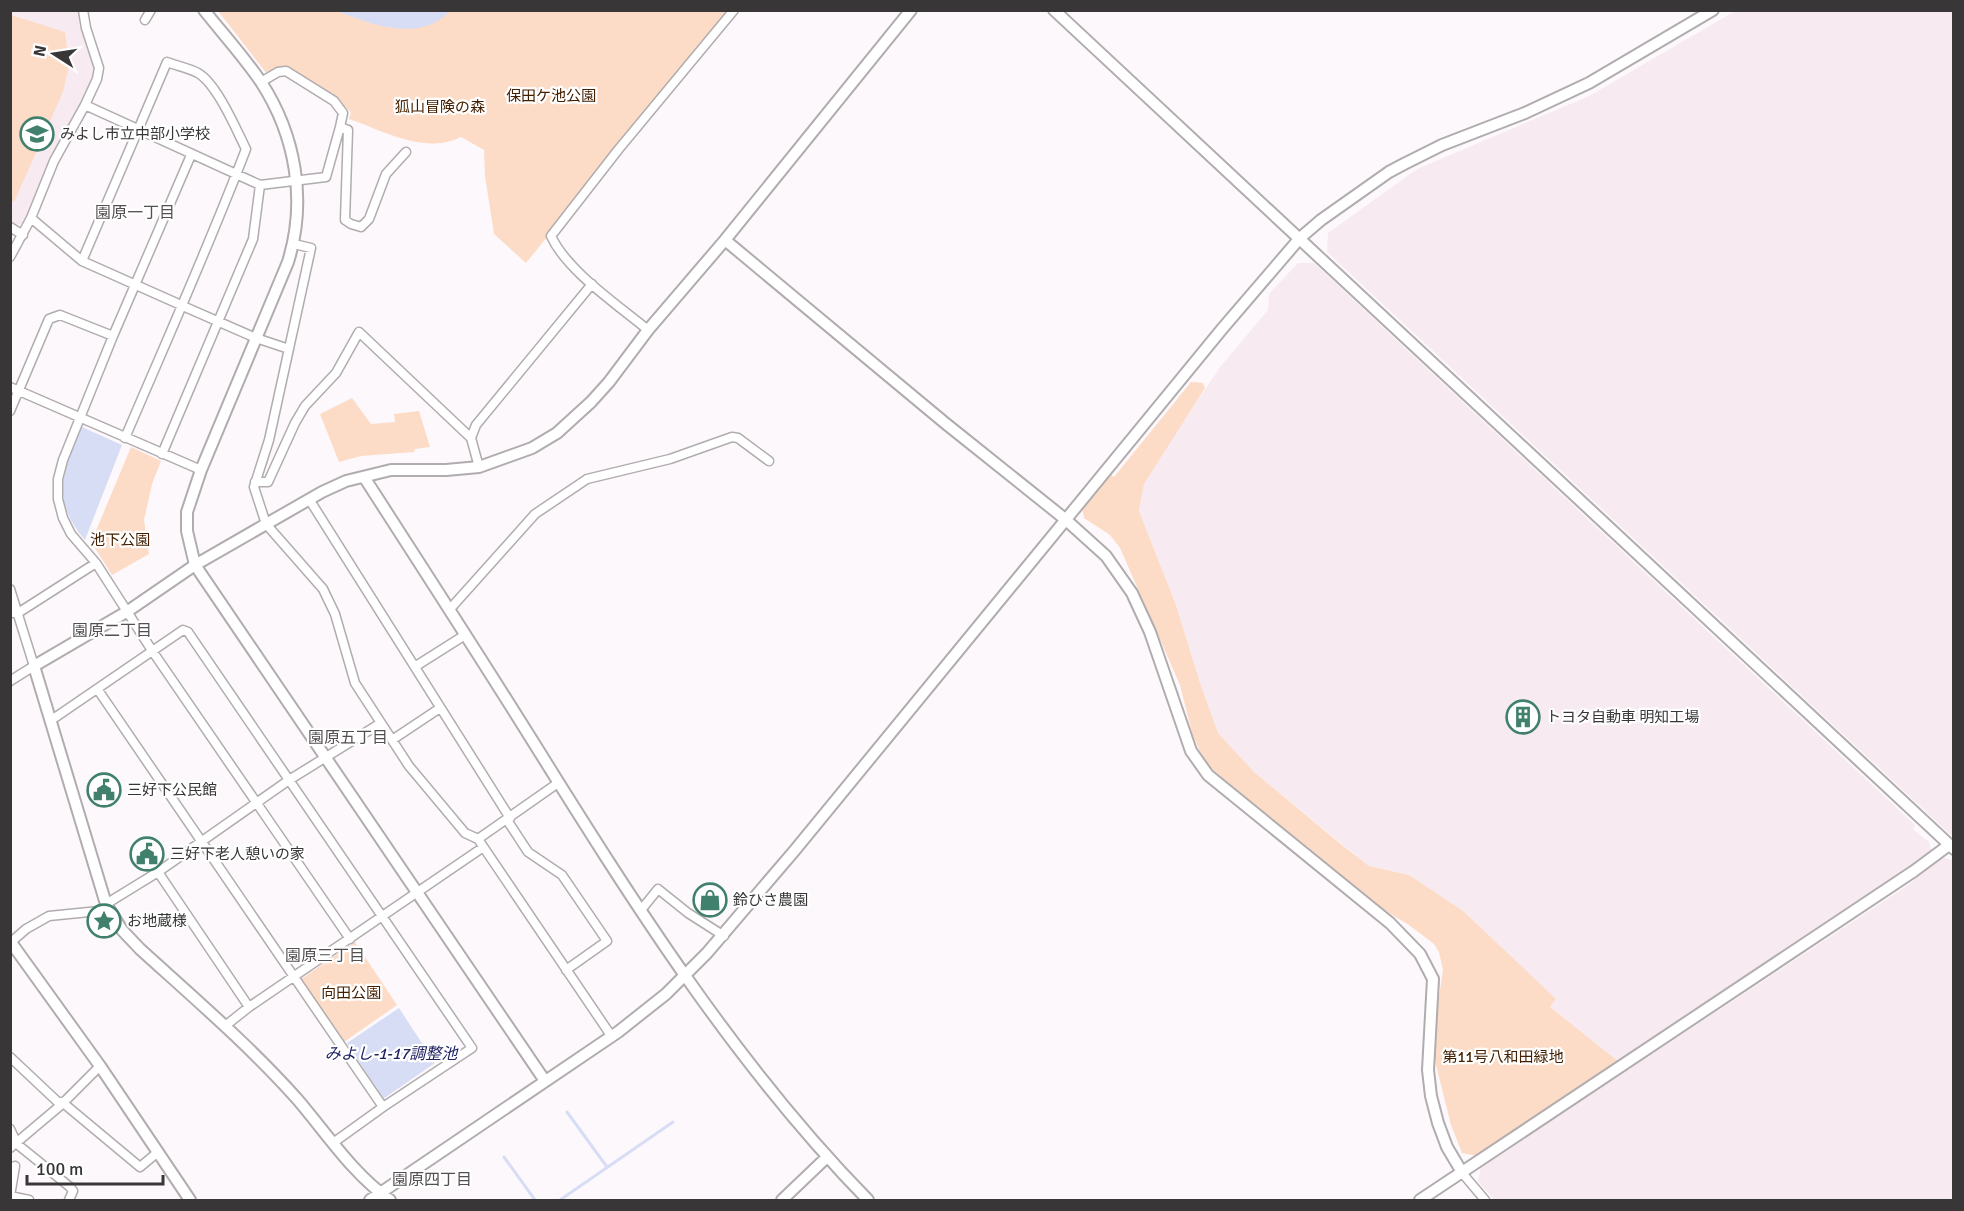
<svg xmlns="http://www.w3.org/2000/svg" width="1964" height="1211" viewBox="0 0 1964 1211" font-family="Signika,'Noto Sans JP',sans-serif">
  <rect width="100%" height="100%" fill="#fdf8fb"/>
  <path fill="#f7eaf1" d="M 1737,10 L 1953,11 L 1953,837 L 1327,252 L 1328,233 L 1417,169 L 1589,96 Z
    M 10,11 L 79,11 L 94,65 L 91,83 L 47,164 L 23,224 L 15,225 L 10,222 Z
    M 1298,263 L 1314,263 L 1915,825 L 1913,829 L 1929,842 L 1931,850 L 1913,865 L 1619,1062 L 1550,1007 L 1556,999 L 1409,875 L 1369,866 L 1254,772 L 1218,733 L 1200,683 L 1176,605 L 1139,511 L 1144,484 L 1178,429 L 1221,366 L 1268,310 L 1269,294 Z
    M 1941,857 L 1953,860 L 1953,1200 L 1494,1200 L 1478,1181 L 1481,1167 L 1907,886 Z"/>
  <path fill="#fcdcc6" d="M 218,11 L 730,11 L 526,263 L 494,234 L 485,176 L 484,150 L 461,137 C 425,155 384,131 349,119 L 351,112 L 334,97 L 288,67 L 267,74 Z
    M 11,15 L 65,32 L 69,66 L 63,92 L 14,202 L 10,200 Z
    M 1191,382 L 1203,383 L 1205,388 L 1144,484 L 1139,511 L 1176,605 L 1200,683 L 1218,733 L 1254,772 L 1342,845 L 1369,866 L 1409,875 L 1463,911 L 1556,999 L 1550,1007 L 1619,1062 L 1477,1156 L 1462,1153 L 1451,1125 L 1434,1057 L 1433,1038 L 1443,970 L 1439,952 L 1434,944 L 1409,925 L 1373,903 L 1212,769 L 1202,756 L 1192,733 L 1180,685 L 1120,548 L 1110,535 L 1084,518 L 1082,508 L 1111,475 L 1114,477 Z
    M 352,398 L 371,424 L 395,422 L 394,414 L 419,411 L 430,447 L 415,449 L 414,452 L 361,456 L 339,462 L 320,414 Z
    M 131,447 L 161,461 L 152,484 L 144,520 L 149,554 L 112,575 L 93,545 L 95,533 Z
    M 355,942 L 397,1005 L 344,1042 L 301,979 Z"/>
  <path fill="#d8ddf6" d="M 337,11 L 450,11 C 420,43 372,25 337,11 Z
    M 82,427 L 122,445 L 85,540 C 50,500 63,470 82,427 Z
    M 399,1008 L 435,1063 L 383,1099 L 347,1043 Z"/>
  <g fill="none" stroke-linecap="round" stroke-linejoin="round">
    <path stroke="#d8ddf6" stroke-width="3" d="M 567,1112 L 607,1167
      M 504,1157 L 535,1200
      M 560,1200 L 673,1122"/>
    <defs>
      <path id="minor" d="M 145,20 L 151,10
        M 261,82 L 278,72 L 286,71 L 334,101 L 343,113 L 340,127 L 348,130 L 345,220 L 351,224 L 361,227 L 369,219 L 386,174 L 406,152
        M 85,105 L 260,185 L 326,177 L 340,127
        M 191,155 L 113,336 L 63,460 L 58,479 L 58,499 L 63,518 L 71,534 L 96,563 L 153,652 L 350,939
        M 31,218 L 82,261
        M 10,227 L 23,235
        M 294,244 L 311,248 L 269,440 L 254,487 L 266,524 L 323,589 L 335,614 L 355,683 L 409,766 L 465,833 L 478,839 L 612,1037
        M 10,257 L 31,218 L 54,161 L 85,105 L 97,79 L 99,68 L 86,28 L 83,10
        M 648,330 C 618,305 567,271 551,236 L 618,150 L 734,10
        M 10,387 L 201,470
        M 10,411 L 49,319 L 60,315 L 113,336
        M 125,438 C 166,342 209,246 246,149 C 236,129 217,84 198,73 C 189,68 177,66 167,62 L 82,261 L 181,305 L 185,307 L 256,338 L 289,349
        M 471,438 L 479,467
        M 162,454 L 253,239 L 260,185
        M 255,482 L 268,482 L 295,423 L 305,406 L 336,373 L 359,332 L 471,438 L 476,425 L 592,284
        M 309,499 L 510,818
        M 10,589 L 34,666 L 10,681
        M 450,609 L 535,514 L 587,479 L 670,459 L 732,437 L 738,438 L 769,461
        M 10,613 L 18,613 L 96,563
        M 416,666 L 465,635
        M 98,690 L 383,1107 L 333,1143
        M 50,721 L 183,630 L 188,632 L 472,1048 L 383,1107
        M 392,740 L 440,708
        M 507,820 L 528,852 L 562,875 L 607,941 L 566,970
        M 478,839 L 558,783
        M 158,872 L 249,1007
        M 106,904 L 158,872 L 289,780 L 381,723
        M 641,910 L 658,889 L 688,913 L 724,936
        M 10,943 L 26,929 L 49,916 L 109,910
        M 225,1026 L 249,1007 L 482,848
        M 10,1057 L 61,1105
        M 62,1102 L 140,1167 L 158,1152
        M 10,1129 L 17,1144 L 70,1187 L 73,1191 L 69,1200
        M 10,1148 L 61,1105 L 100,1066
        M 15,1166 L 10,1196 L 29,1200
        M 1463,1174 L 1485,1200"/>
      <path id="tertiary" d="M 204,10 C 223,34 244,57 261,82 C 296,136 307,201 288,262 L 201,470 L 187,512 L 187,531 L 195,565 L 545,1081
        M 1054,10 L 1954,849
        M 725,240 L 945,423 L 1065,519 L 1106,556 L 1132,593 L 1150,632 L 1191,751 L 1208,775 L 1390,923 L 1420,954 L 1433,979 L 1428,1070 L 1431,1096 L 1438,1123 L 1447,1147 L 1463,1174
        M 364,477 C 420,564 477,652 532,740 C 633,902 735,1064 868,1200
        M 10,941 L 100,1066 L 190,1200
        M 370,1200 L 618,1032 L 666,994 L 707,953 L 795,850 L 1222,329 L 1300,238 L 1321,220 L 1389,172 L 1404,164 L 1442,145 L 1525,113 L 1589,83 L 1713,10
        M 390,1200 C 353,1174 327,1134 298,1100 C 250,1046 194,998 140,949 L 122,930 L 106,904 L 34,666 L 128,611 L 195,565 L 322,492 L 346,481 L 391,470 L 446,470 L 479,467 L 532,448 L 557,433 L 591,402 L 609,382 L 648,330 L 725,240 L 911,10
        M 782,1200 L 826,1158
        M 1420,1200 L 1914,871 L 1949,845"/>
    </defs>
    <use href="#minor" stroke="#b1acae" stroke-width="11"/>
    <use href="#tertiary" stroke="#b1acae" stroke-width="14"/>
    <use href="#minor" stroke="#fff" stroke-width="8"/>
    <use href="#tertiary" stroke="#fff" stroke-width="10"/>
  </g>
  <defs>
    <symbol id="school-ring" viewBox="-11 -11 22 22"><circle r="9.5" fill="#fff" stroke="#41806d" stroke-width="1.5"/><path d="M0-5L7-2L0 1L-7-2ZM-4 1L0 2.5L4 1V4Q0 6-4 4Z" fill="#41806d"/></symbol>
    <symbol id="building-ring" viewBox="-11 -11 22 22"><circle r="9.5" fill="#fff" stroke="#41806d" stroke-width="1.5"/><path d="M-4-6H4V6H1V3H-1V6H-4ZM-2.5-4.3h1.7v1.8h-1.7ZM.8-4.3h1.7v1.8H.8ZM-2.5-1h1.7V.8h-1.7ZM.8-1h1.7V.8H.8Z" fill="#41806d"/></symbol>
    <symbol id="civic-ring" viewBox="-11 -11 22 22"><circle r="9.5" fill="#fff" stroke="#41806d" stroke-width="1.5"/><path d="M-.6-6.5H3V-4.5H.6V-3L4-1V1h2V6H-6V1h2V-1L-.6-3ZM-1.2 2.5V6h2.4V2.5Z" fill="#41806d"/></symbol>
    <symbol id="shop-ring" viewBox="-11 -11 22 22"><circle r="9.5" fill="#fff" stroke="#41806d" stroke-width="1.5"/><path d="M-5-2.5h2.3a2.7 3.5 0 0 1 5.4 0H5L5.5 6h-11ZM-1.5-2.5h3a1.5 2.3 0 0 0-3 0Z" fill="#41806d"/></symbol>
    <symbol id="sight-ring" viewBox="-11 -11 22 22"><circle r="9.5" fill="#fff" stroke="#41806d" stroke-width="1.5"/><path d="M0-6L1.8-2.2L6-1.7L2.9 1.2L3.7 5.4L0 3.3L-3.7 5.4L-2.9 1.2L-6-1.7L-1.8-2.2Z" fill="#41806d"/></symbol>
  </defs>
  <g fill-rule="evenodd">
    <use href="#school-ring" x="18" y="115" width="38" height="38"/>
    <use href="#building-ring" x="1504" y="698" width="38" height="38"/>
    <use href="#civic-ring" x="85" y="771" width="38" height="38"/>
    <use href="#civic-ring" x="128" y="835" width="38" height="38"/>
    <use href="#shop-ring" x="691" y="881" width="38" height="38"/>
    <use href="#sight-ring" x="85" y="902" width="38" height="38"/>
  </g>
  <g text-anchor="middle" stroke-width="4.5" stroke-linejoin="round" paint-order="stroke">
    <g font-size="15" fill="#452102" stroke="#fff">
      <text x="551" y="101">保田ケ池公園</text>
      <text x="440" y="112">狐山冒険の森</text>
      <text x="120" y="545">池下公園</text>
      <text x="351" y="998">向田公園</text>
      <text x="1503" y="1062">第11号八和田緑地</text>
    </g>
    <g font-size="15" fill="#383637" stroke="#fff" text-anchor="start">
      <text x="60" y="139">みよし市立中部小学校</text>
      <text x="1546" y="722">トヨタ自動車 明知工場</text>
      <text x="127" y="795">三好下公民館</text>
      <text x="170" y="859">三好下老人憩いの家</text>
      <text x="733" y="905">鈴ひさ農園</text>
      <text x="127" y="926">お地蔵様</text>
    </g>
    <g font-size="16" fill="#545052" stroke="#fff">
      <text x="135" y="218">園原一丁目</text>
      <text x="112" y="636">園原二丁目</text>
      <text x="348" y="743">園原五丁目</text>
      <text x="325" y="961">園原三丁目</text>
      <text x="432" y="1185">園原四丁目</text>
    </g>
    <g font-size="16" font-style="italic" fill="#212264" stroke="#fff">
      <text x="391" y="1059">みよし-1-17調整池</text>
    </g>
  </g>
  <rect width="1964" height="1211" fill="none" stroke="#383637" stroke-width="24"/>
  <g transform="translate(54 54) rotate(282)" stroke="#ffffff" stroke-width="4.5" paint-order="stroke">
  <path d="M0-4.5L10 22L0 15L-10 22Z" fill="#383637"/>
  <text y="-9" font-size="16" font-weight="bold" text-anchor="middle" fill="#383637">N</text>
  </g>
  <path d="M27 1175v9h136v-9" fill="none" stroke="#383637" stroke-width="3"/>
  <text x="36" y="1175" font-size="18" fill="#383637" stroke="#ffffff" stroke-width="4.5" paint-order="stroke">100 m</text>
</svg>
